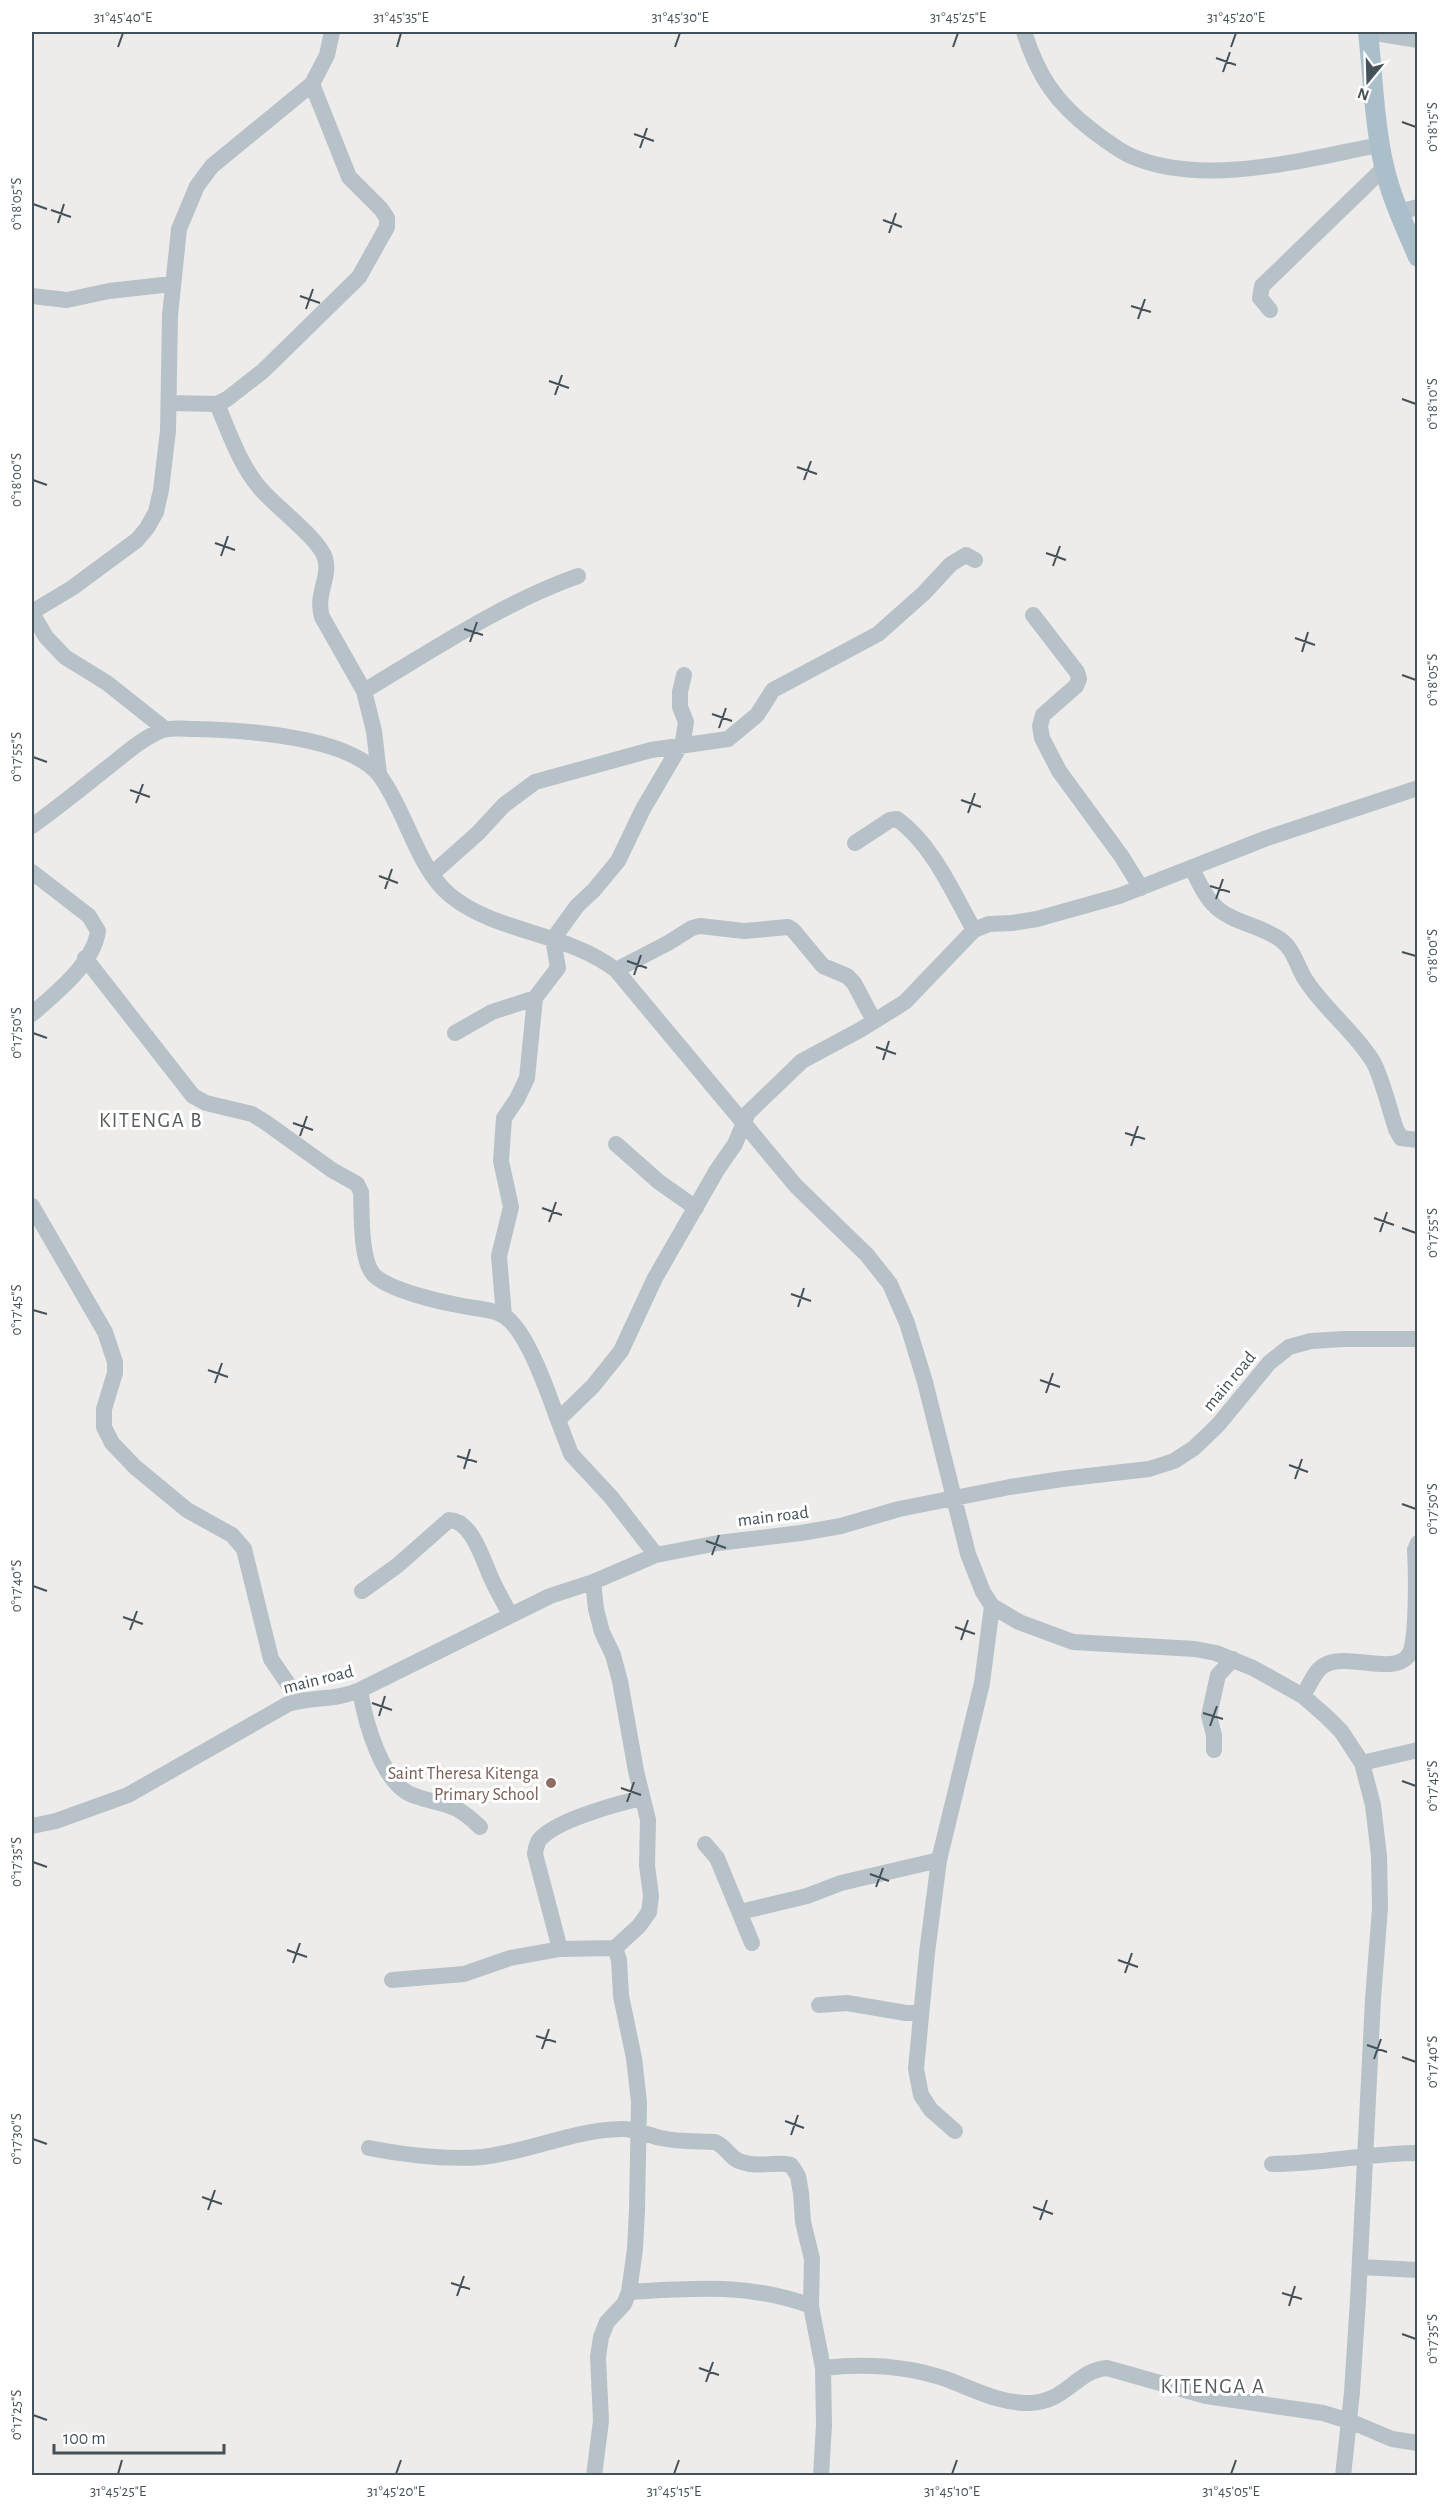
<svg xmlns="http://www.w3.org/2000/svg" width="1449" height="2507" viewBox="0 0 1449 2507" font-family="'Alegreya Sans',sans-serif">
  <rect width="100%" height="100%" fill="#eeebeb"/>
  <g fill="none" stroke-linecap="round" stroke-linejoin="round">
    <path stroke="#b6c2c8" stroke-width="16" d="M 1024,32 C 1038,76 1056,103 1093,131 C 1105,140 1118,150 1131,156 C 1204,188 1305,159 1379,145
      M 1369,32 L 1418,40
      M 1399,212 L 1418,207
      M 32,296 L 67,300 L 109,291 L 172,284
      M 1270,310 L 1260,298 L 1262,286 L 1384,168
      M 170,403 L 217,404 L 227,399 L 263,371 L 359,277 L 387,227 L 387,218 L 381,209 L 349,177 L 312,84
      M 217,404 C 229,432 239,463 259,487 C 274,506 319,538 325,558 C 331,577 315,594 322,617 L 364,691 L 374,731 L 379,774
      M 32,612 L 72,588 L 137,540 L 147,528 L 156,512 L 161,490 L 168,431 L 170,315 L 179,229 L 197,186 L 212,166 L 312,84 L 327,55 L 332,32
      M 32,613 L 46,637 L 65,657 L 107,683 L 165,729
      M 1033,615 L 1077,672 L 1079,679 L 1076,686 L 1043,715 L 1040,726 L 1042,738 L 1059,771 L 1122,857 L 1141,888
      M 364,691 C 433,650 502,603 578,576
      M 32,826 C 59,807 84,786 111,765 C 126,753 144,737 163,730 C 172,727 185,729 195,729 C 242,730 350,736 380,776 C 406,811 418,870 451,896 C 497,933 566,932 616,970 L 796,1186 L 867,1255 L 890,1284 L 907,1323 L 925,1382 L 968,1554 L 983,1592 L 992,1606 L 1019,1622 L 1073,1642 L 1195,1649 L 1216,1653 L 1253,1668 L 1303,1696 L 1328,1718 L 1341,1731 L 1362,1763 L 1373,1805 L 1379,1856 L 1380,1908 L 1373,1999 L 1358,2300 L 1352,2392 L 1343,2476
      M 855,843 L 890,820 L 897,819 C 933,845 953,893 974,930
      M 1192,869 C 1198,880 1203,894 1213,904 C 1230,923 1261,925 1281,940 C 1294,950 1297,966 1305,979 C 1324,1009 1353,1030 1372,1060 C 1381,1073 1390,1112 1396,1129 L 1401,1138 L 1418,1140
      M 32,872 L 89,916 L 98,931 C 94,963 55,994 32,1014
      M 432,874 L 478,833 L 504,805 L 535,782 L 651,750 L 728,739 L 757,715 L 773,690 L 878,634 L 924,593 L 951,564 L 966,555 L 975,560
      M 85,958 L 193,1096 L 206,1103 L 252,1114 L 265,1122 L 332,1170 L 357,1184 L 361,1192 C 362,1212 360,1258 373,1274 C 387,1290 441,1302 463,1306 C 477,1309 495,1309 507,1318 C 529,1336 548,1393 558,1420
      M 616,970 L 668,943 L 692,928 L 700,926 L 744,931 L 788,927 L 793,930 L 823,966 L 847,976 L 854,983 L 874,1021
      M 455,1033 L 492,1012 L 535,998
      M 616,1144 L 659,1182 L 696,1208
      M 32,1206 L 105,1332 L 115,1362 L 115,1373 L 104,1409 L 104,1427 L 112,1443 L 135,1467 L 187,1510 L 232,1535 L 244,1549 L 271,1659 L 299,1700
      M 504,1316 L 499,1256 L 511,1207 L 501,1161 L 504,1118 L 517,1099 L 527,1078 L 535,998 L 558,968 L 553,939 L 577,906 L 594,890 L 618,861 L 643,809 L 683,741 L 686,722 L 680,707 L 680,692 L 684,675
      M 656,1555 L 611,1497 L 571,1454 L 558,1420 L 593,1386 L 621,1351 L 655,1278 L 717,1170 L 735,1144 L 748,1113 L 802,1061 L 860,1030 L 905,1002 L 974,930 L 989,924 L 1012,923 L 1037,919 L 1119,896 L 1267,838 L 1418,788
      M 362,1591 L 398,1565 L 449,1520 C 473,1520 484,1564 493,1582 C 498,1593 505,1604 510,1615
      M 360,1690 C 365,1721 382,1786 415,1796 C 448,1807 453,1801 480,1827
      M 1303,1696 C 1309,1686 1314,1672 1323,1666 C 1345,1651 1392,1676 1408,1656 C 1418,1643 1416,1568 1415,1550 L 1418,1543
      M 1214,1750 L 1214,1735 L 1209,1716 L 1218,1675 L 1233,1659
      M 1362,1763 L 1418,1750
      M 32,1826 L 56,1821 L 128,1795 L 288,1704 C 313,1696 334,1701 360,1690 L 550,1596 L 593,1582 L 656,1555 L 718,1543 L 801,1533 L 841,1526 L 899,1509 L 1010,1487 L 1062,1479 L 1149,1469 L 1174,1461 L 1194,1448 L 1218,1425 L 1269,1363 L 1289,1347 L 1311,1341 L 1344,1339 L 1418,1339
      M 705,1844 L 717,1858 L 752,1943
      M 740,1912 L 807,1896 L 841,1883 L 939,1860
      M 560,1949 L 535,1854 C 536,1847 537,1841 542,1837 C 561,1819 616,1804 642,1798
      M 392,1980 L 464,1974 L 510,1958 L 560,1949 L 615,1948 L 639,1926 L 649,1912 L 651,1896 L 647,1865 L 648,1820 L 636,1771 L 620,1681 L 613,1655 L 602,1632 L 596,1609 L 593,1582
      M 819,2005 L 847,2003 L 906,2013 L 921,2013
      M 955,2131 L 931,2110 L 921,2095 L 916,2069 L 927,1953 L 939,1860 L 982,1683 L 992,1606
      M 369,2148 C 405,2155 445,2160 482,2157 C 529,2152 573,2130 621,2129 C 634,2128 647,2135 661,2138 C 678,2142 697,2141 715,2142 C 726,2146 730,2159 742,2162 C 758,2168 775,2161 791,2165 L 798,2176 L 801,2193 L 803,2222 L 812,2259 L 811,2306 L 823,2368 L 824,2425 L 821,2476
      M 1272,2164 C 1321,2164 1369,2153 1418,2153
      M 1360,2267 L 1418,2270
      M 629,2292 C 691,2288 751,2283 811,2306
      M 823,2368 C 866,2363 905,2365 946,2379 C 973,2389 1000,2404 1030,2403 C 1068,2401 1075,2371 1107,2368 L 1206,2396 L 1323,2413 L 1352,2422 L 1392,2439 L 1418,2443
      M 594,2476 L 601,2421 L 598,2357 L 601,2337 L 607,2322 L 624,2304 L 629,2292 L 635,2249 L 637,2210 L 639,2102 L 634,2058 L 621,1996 L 619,1960 L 615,1948"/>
    <path stroke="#abbfca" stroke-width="20" d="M 1368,32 C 1373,76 1374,122 1384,166 C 1391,197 1405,227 1418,257"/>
  </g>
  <path fill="none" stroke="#445158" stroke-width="2" d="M 118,47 L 123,33M 397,47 L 401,33M 675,47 L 680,33M 953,47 L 958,33M 1231,47 L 1236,33M 1216,58 L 1236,65M 1223,72 L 1230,52M 1402,122 L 1416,127M 634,134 L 654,141M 640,148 L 647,128M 33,204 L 47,209M 51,210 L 71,217M 883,220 L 902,227M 58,223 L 64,204M 889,233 L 896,213M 300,296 L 320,303M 1131,306 L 1151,312M 306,309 L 313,289M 1138,319 L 1145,299M 549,381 L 569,388M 555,395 L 562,375M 1402,399 L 1416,404M 797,467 L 817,474M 33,480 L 47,485M 804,480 L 811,461M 215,543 L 235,550M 1046,553 L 1066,560M 221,556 L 228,536M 1053,566 L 1060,546M 464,629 L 483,635M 1295,638 L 1315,645M 470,642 L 477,622M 1302,652 L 1308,632M 1402,675 L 1416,680M 712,714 L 732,721M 719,728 L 726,708M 33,757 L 47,762M 130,790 L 150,797M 961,800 L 981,807M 136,803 L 143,784M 968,813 L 975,793M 379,876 L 398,883M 1210,886 L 1230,892M 385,889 L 392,869M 1216,899 L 1223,879M 1402,952 L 1416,956M 627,961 L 647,968M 634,975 L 641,955M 33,1033 L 47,1038M 876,1047 L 896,1054M 883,1060 L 889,1041M 293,1123 L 313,1130M 1125,1133 L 1145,1139M 300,1136 L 307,1116M 1131,1146 L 1138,1126M 542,1208 L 562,1215M 1374,1218 L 1394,1225M 549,1222 L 556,1202M 1402,1228 L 1416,1233M 1380,1232 L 1387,1212M 791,1294 L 811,1301M 798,1307 L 804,1288M 33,1310 L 47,1314M 208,1370 L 228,1377M 1040,1380 L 1060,1387M 215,1383 L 222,1363M 1046,1393 L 1053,1373M 457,1456 L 477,1462M 1289,1465 L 1308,1472M 464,1469 L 470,1449M 1295,1479 L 1302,1459M 1402,1504 L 1416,1509M 706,1541 L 726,1548M 712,1555 L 719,1535M 33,1586 L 47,1591M 123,1617 L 143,1624M 955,1627 L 975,1634M 130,1630 L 137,1611M 961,1640 L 968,1620M 372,1703 L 392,1710M 1203,1713 L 1223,1719M 379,1716 L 385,1696M 1210,1726 L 1217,1706M 1402,1781 L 1416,1786M 621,1788 L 641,1795M 627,1802 L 634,1782M 33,1862 L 47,1867M 870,1874 L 889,1881M 876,1887 L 883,1868M 287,1950 L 307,1957M 1118,1960 L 1138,1967M 293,1963 L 300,1943M 1125,1973 L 1132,1953M 536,2036 L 556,2042M 1367,2045 L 1387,2052M 542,2049 L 549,2029M 1402,2057 L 1416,2062M 1374,2059 L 1381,2039M 785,2121 L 804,2128M 791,2135 L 798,2115M 33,2139 L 47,2144M 202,2197 L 222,2204M 1033,2207 L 1053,2214M 208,2210 L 215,2190M 1040,2220 L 1047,2200M 451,2283 L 470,2289M 1282,2293 L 1302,2299M 457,2296 L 464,2276M 1289,2306 L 1295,2286M 1402,2334 L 1416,2339M 699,2368 L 719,2375M 706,2382 L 713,2362M 33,2415 L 47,2420M 118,2474 L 122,2460M 396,2474 L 401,2460M 674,2474 L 679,2460M 952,2474 L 957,2460M 1231,2474 L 1236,2460"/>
  <circle fill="#8d6e63" stroke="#fff" stroke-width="2" cx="551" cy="1783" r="6"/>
  <g text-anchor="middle" stroke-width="6" stroke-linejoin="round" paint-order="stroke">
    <g font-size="18" fill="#445158" stroke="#fff">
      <text transform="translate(1229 1381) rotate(-50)" y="6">main road</text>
      <text transform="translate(773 1516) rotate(-7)" y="6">main road</text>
      <text transform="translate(318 1679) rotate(-14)" y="6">main road</text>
    </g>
    <g font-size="18" fill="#785e54" stroke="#fff" text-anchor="end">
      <text x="539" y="1779">Saint Theresa Kitenga<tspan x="539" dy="21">Primary School</tspan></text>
    </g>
    <g font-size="21" letter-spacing="1.5" fill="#585d60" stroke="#fff">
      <text x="151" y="1127">KITENGA B</text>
      <text x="1213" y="2393">KITENGA A</text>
    </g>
  </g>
  <rect width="1449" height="2507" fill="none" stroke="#ffffff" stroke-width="66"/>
  <g transform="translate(1368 81) rotate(199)" stroke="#ffffff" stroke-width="4.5" paint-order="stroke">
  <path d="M0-4.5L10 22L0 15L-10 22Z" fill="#445158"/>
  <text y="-9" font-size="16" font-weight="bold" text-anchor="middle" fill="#445158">N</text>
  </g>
  <path d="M54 2444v9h170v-9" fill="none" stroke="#445158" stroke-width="3"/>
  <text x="63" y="2444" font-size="18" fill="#445158" stroke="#ffffff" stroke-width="4.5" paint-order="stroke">100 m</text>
  <rect x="33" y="33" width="1383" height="2441" fill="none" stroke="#445158" stroke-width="2"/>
  <g font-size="15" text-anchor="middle" fill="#445158">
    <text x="123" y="22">31°45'40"E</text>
    <text x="401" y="22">31°45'35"E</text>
    <text x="680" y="22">31°45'30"E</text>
    <text x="958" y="22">31°45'25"E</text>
    <text x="1236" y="22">31°45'20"E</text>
    <text transform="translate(1432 127) rotate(-90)" y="5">0°18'15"S</text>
    <text transform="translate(16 204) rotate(-90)" y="5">0°18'05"S</text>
    <text transform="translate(1432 404) rotate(-90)" y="5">0°18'10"S</text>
    <text transform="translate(16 480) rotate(-90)" y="5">0°18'00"S</text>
    <text transform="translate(1432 680) rotate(-90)" y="5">0°18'05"S</text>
    <text transform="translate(16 757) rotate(-90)" y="5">0°17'55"S</text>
    <text transform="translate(1432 956) rotate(-90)" y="5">0°18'00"S</text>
    <text transform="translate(16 1033) rotate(-90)" y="5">0°17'50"S</text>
    <text transform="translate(1432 1233) rotate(-90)" y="5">0°17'55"S</text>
    <text transform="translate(16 1310) rotate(-90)" y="5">0°17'45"S</text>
    <text transform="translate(1432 1509) rotate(-90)" y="5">0°17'50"S</text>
    <text transform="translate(16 1586) rotate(-90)" y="5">0°17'40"S</text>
    <text transform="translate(1432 1786) rotate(-90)" y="5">0°17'45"S</text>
    <text transform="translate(16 1862) rotate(-90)" y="5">0°17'35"S</text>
    <text transform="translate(1432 2062) rotate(-90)" y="5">0°17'40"S</text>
    <text transform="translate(16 2139) rotate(-90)" y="5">0°17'30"S</text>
    <text transform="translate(1432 2339) rotate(-90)" y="5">0°17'35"S</text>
    <text transform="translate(16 2415) rotate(-90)" y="5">0°17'25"S</text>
    <text x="118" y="2496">31°45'25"E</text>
    <text x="396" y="2496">31°45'20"E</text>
    <text x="674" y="2496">31°45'15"E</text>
    <text x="952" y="2496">31°45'10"E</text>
    <text x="1231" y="2496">31°45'05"E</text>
  </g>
</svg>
